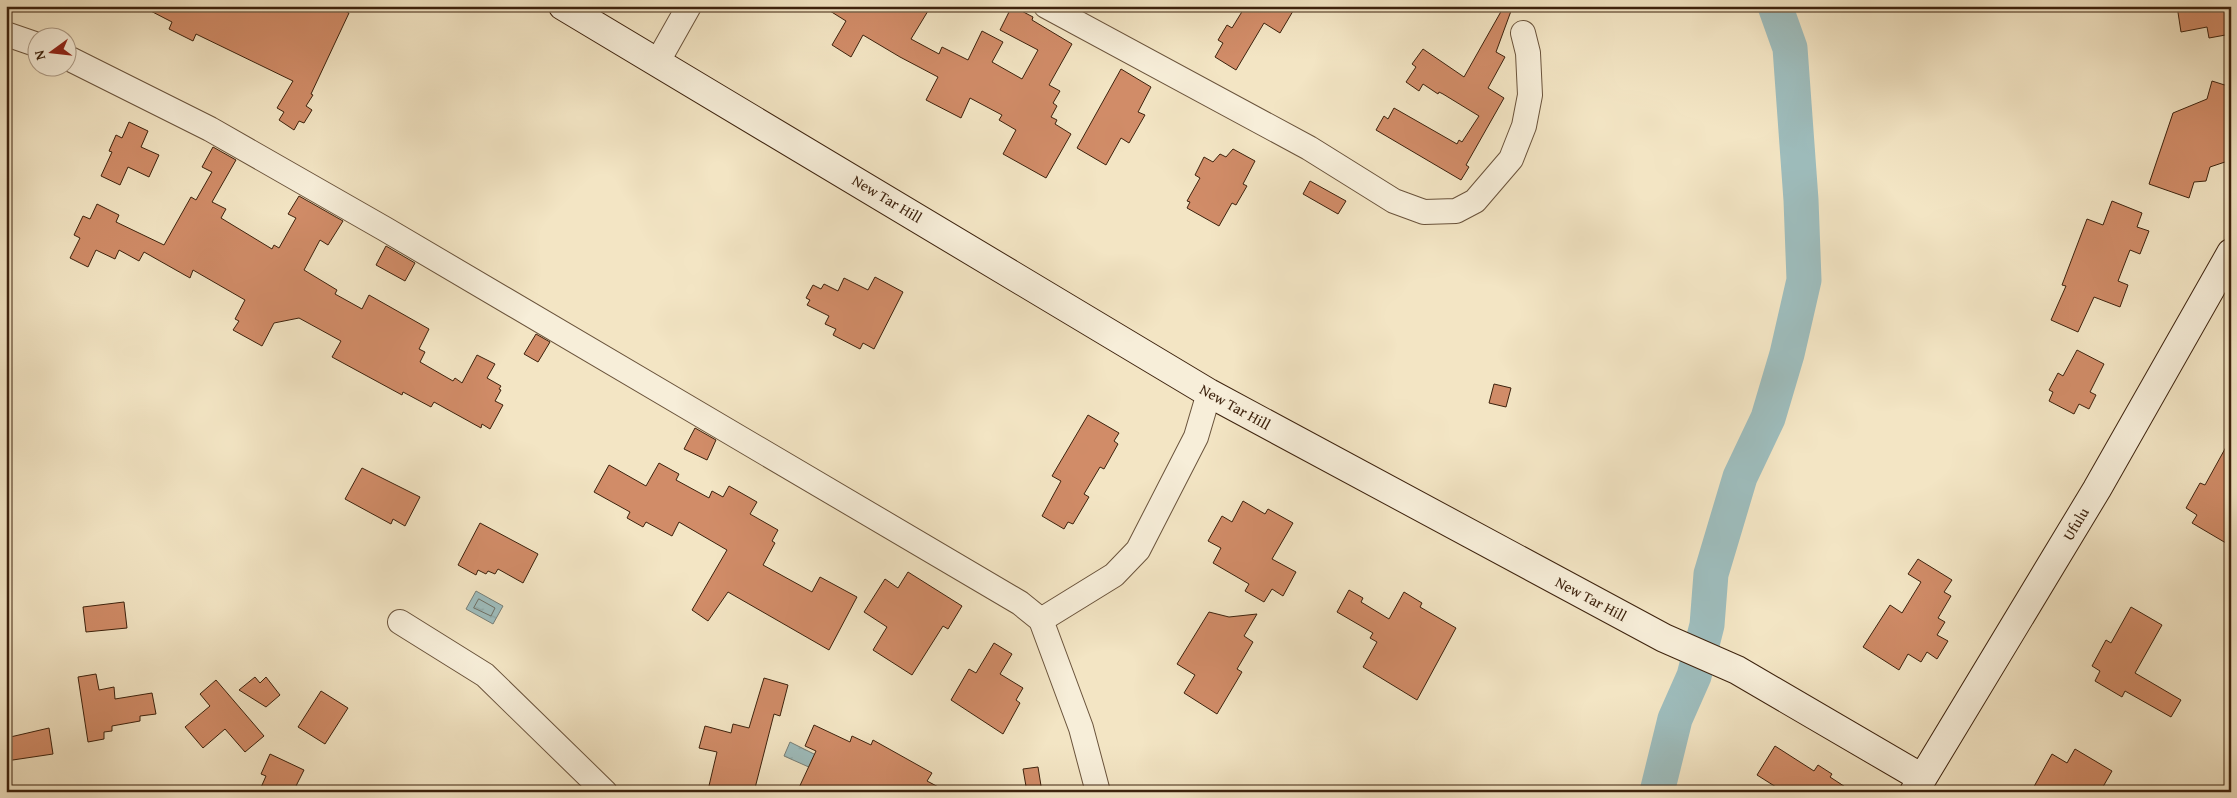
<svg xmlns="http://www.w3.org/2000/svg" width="2237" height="798" viewBox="0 0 2237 798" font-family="'Gentium Book Plus',serif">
  <defs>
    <pattern id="water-ripples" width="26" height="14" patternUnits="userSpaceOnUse" patternTransform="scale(1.25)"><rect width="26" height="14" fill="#9ebdbd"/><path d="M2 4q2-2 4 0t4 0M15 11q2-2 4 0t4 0" fill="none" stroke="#89a2a1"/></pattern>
  </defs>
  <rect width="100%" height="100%" fill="#f3e5c4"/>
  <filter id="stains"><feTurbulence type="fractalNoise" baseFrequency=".004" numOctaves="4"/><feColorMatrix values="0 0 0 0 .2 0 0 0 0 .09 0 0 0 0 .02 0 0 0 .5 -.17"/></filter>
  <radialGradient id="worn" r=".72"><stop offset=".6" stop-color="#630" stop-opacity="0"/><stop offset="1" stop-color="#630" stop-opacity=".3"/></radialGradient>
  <path fill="url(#water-ripples)" stroke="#777f77" d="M 476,591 L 503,606 L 493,624 L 466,609 Z
    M 790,742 L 818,756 L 811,768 L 784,756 Z"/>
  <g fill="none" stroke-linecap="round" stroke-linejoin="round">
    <path stroke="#6e7065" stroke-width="1" d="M 479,599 L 495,608 L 491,616 L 474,608 Z"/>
    <path stroke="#9ebdbd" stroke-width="35" d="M 1657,792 L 1675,719 L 1694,676 L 1707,625 L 1711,574 L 1740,477 L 1768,418 L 1787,354 L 1804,280 L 1801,200 L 1790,48 L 1775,6"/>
  </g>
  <path fill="#d18c68" stroke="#3d220d" d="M 141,6 L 335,6 L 349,13 L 311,94 L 313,95 L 306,106 L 312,110 L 304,123 L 299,121 L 294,130 L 279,120 L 284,112 L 277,108 L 293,81 L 196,34 L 193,41 L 169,29 L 172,22 Z
    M 822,6 L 931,6 L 911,39 L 939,54 L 942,47 L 968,60 L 982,31 L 1003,42 L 992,62 L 1022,79 L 1038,50 L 1000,30 L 1012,6 L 1033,17 L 1032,20 L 1072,44 L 1049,85 L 1060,91 L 1053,103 L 1057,106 L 1051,117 L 1057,120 L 1055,124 L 1071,134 L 1046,178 L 1003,154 L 1016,130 L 999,120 L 1002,115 L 970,98 L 961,118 L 926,100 L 938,77 L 900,57 L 863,35 L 851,57 L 832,45 L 846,21 Z
    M 1236,6 L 1296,6 L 1280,33 L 1264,23 L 1236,70 L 1215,57 L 1223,43 L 1218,40 L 1227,25 L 1232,28 L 1243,10 Z
    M 2177,6 L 2231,6 L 2231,34 L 2209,38 L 2207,27 L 2181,32 Z
    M 1503,8 L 1511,11 L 1496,52 L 1505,57 L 1488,88 L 1504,98 L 1466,165 L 1469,167 L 1461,180 L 1376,130 L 1384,116 L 1388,119 L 1394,108 L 1457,144 L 1459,140 L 1462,142 L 1479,116 L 1443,94 L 1439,92 L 1438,94 L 1423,84 L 1419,91 L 1406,82 L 1416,67 L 1412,64 L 1423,49 L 1464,77 Z
    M 1121,69 L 1151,87 L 1138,112 L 1145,115 L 1129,143 L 1121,138 L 1106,165 L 1077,148 Z
    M 2212,81 L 2231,87 L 2231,160 L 2210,167 L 2206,181 L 2194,182 L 2189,198 L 2149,184 L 2173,113 L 2207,99 Z
    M 129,122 L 148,131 L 141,147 L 159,155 L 149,177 L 128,167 L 120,185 L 101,176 L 112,152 L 109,151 L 116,135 L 122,138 Z
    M 213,147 L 236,160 L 212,202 L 226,209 L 221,218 L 272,249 L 274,245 L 279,248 L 296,218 L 288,214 L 299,196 L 343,221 L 328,245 L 320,240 L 304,270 L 337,290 L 335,294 L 362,309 L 369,295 L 429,329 L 419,349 L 425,352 L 420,362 L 453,381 L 455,378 L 462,383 L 477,355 L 495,364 L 487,378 L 501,386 L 499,389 L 501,390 L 495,401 L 503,405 L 490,429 L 482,424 L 481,428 L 434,402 L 431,407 L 403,392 L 402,395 L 332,357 L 341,341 L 299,318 L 274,323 L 262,346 L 233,330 L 239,321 L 235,319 L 245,300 L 193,270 L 190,278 L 144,252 L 139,261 L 119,250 L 115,259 L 96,250 L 88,267 L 70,258 L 80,238 L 74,235 L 83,216 L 90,219 L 97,204 L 119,215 L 116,222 L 164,245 L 191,197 L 196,200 L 212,172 L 202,167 Z
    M 1233,149 L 1255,161 L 1243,184 L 1247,186 L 1236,205 L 1232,203 L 1219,226 L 1187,208 L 1190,202 L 1187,201 L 1200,178 L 1195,175 L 1204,157 L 1213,162 L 1220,154 L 1226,157 Z
    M 1310,181 L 1346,201 L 1338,214 L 1303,194 Z
    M 2112,201 L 2142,213 L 2137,227 L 2149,231 L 2140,254 L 2130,250 L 2118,281 L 2128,285 L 2120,307 L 2094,297 L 2078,332 L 2051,320 L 2066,286 L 2062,285 L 2087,219 L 2103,225 Z
    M 386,246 L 415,263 L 405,281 L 376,265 Z
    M 875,277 L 903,292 L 874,349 L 863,343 L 860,349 L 833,335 L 836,329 L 825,324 L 829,316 L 807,305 L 810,300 L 806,298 L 813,285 L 821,289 L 824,284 L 838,291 L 844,278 L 868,290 Z
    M 536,334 L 550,342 L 538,362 L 524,354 Z
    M 2077,350 L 2104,364 L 2090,392 L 2096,395 L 2089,409 L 2079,404 L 2074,414 L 2049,401 L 2053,392 L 2049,390 L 2058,373 L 2063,376 Z
    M 1494,384 L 1511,388 L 1506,407 L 1489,403 Z
    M 1088,415 L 1119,433 L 1114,441 L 1118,444 L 1104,469 L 1100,467 L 1084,494 L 1089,497 L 1073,524 L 1068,522 L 1064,529 L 1042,516 L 1061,481 L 1052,476 Z
    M 695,428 L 716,440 L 707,460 L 684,449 Z
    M 2231,438 L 2231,546 L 2192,523 L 2197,515 L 2186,508 L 2200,483 L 2205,485 Z
    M 659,463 L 679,474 L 676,480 L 709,498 L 712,491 L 723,497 L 729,486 L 757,502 L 750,514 L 778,530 L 772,541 L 775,543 L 763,565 L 812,592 L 820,577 L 857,597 L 829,650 L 728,592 L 708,621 L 692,610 L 727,550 L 679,522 L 672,536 L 646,522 L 643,527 L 627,518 L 630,512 L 594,492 L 609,465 L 646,486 Z
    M 362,468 L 420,497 L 405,526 L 393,519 L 391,524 L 345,499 Z
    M 1243,501 L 1265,514 L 1268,509 L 1293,523 L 1272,559 L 1296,572 L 1283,596 L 1272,589 L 1264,602 L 1245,591 L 1249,584 L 1213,563 L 1221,548 L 1208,541 L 1222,516 L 1232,522 Z
    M 480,523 L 538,554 L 523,583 L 498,569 L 495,574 L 488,571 L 486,574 L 478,570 L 476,575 L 458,565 Z
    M 1918,559 L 1952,580 L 1944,592 L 1951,596 L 1938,618 L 1945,622 L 1937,635 L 1948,641 L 1937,659 L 1927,652 L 1921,662 L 1908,654 L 1899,670 L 1863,647 L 1890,605 L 1902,613 L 1921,582 L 1908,574 Z
    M 908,572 L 962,606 L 948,629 L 943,626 L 912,675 L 873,650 L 887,627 L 864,612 L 885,579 L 898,588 Z
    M 1349,590 L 1363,598 L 1361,602 L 1389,619 L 1404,592 L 1422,603 L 1420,607 L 1456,628 L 1417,700 L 1363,667 L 1377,642 L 1370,638 L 1373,633 L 1337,612 Z
    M 124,602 L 127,628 L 86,632 L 83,607 Z
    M 2131,607 L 2162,625 L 2135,673 L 2181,700 L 2171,717 L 2125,691 L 2122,697 L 2095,681 L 2100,671 L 2092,666 L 2106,640 L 2111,643 Z
    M 1209,612 L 1229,617 L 1257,614 L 1244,636 L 1253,642 L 1237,669 L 1242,672 L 1217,714 L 1184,693 L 1195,675 L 1177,664 Z
    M 994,643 L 1012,654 L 1000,674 L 1023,688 L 1016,700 L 1020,703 L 1003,734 L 951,700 L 969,669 L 976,673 Z
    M 96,674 L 99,690 L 114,687 L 115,699 L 152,693 L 156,714 L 140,716 L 140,721 L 112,726 L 112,731 L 104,732 L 104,739 L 88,742 L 78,677 Z
    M 255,677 L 260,683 L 266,677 L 280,695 L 266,707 L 239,690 Z
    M 764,678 L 788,685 L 780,716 L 774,714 L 754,792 L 708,790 L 717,752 L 699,748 L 705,726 L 731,733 L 733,724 L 749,728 Z
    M 216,680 L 264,736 L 245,752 L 225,729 L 203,748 L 185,727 L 210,706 L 200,694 Z
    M 321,691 L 348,708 L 325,744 L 298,727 Z
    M 814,725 L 850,742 L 852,736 L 871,745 L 873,740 L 932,773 L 927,781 L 948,792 L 797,792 L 816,751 L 805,746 Z
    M 49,728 L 53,754 L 6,761 L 6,738 Z
    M 1775,746 L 1814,771 L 1818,765 L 1832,774 L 1830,777 L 1853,792 L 1784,792 L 1757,775 Z
    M 2075,749 L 2112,771 L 2100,792 L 2031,792 L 2052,754 L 2067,763 Z
    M 270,754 L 304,770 L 293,792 L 259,792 L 266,776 L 261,774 Z
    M 1038,767 L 1042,792 L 1027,792 L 1023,769 Z"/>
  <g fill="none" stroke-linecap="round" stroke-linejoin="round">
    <defs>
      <path id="street" d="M 1046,6 L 1309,148 L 1394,201 L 1424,212 L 1456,211 L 1475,201 L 1511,159 L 1524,126 L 1530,95 L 1528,53 L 1523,33
        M 6,34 L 38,45
        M 68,58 L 210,129 L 385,229 L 1020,603 L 1041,620 L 1081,728 L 1098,792
        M 658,61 L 689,6
        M 1041,620 L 1114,575 L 1138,550 L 1196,437 L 1209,393
        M 400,622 L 485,675 L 605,792"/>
      <path id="secondary" d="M 563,6 L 1209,393 L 1664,638 L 1737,670 L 1922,778
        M 1914,792 L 2097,489 L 2231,253"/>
    </defs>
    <use href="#street" stroke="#6a533b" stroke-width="26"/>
    <use href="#secondary" stroke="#3d220d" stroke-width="30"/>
    <use href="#street" stroke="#f7eed9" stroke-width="24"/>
    <use href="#secondary" stroke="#f7eed9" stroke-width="28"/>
  </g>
  <g text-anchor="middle" stroke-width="4" stroke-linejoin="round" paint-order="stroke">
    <g font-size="15" fill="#3d220d" stroke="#f7eed9">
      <text transform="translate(887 199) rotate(31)" y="5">New Tar Hill</text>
      <text transform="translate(1235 407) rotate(29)" y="5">New Tar Hill</text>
      <text transform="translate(2076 524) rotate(-59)" y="5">Ufulu</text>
      <text transform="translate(1591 599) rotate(28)" y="5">New Tar Hill</text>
    </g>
  </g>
  <rect width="2237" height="798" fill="none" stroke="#f3e5c4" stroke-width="25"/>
  <rect x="8" y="8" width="2222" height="783" fill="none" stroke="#3d220d" stroke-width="2.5"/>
  <rect x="12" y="12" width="2212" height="773" fill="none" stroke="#3d220d"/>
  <g transform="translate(52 52) rotate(255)"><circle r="24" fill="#f7eed9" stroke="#ad9c87"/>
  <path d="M0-4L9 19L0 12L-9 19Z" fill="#8f2418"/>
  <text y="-8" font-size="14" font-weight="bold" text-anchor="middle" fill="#3d220d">N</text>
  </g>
  <rect width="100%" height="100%" filter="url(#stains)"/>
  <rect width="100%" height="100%" fill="url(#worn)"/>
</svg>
